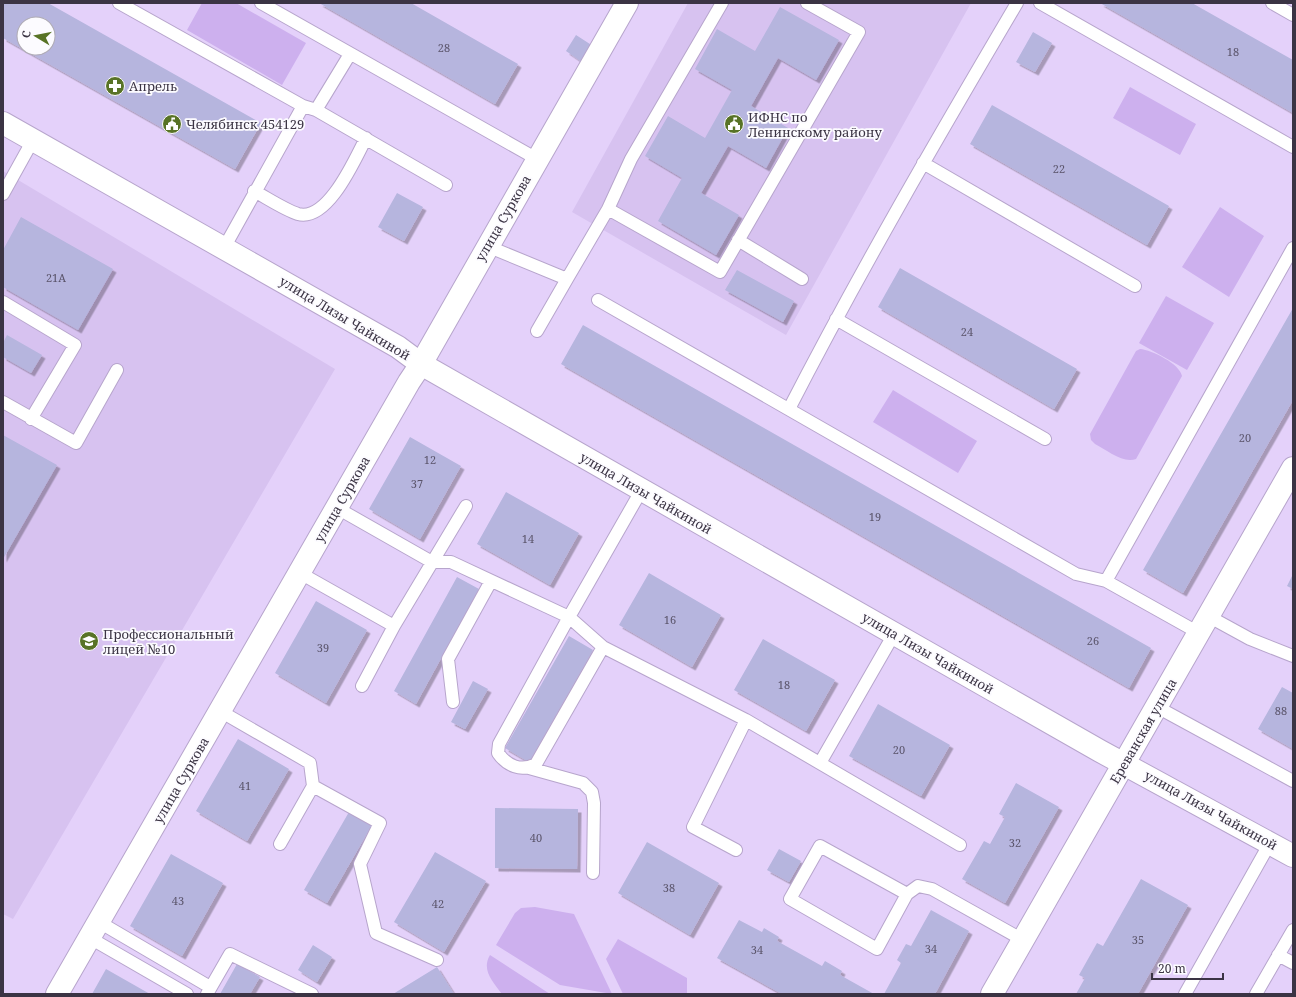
<svg xmlns="http://www.w3.org/2000/svg" width="1296" height="997" viewBox="0 0 1296 997" font-family="'Noto Serif',serif">
  <defs>
    <filter id="shadow"><feDropShadow dx="3.5" dy="3.5" stdDeviation="0" flood-color="#0004"/></filter>
  </defs>
  <rect width="100%" height="100%" fill="#e4d1fa"/>
  <path fill="#d7c2f0" d="M 688,3 L 971,3 L 786,335 L 572,212 Z
    M 3,171 L 335,369 L 13,919 L 3,914 Z"/>
  <path fill="#cdb0ee" d="M 202,3 L 236,3 L 306,43 L 282,85 L 187,30 Z
    M 1130,87 L 1196,124 L 1180,155 L 1113,118 Z
    M 1220,207 L 1264,236 L 1229,297 L 1182,267 Z
    M 1166,296 L 1214,323 L 1187,370 L 1139,343 Z
    M 1140,349 C 1152,350 1180,364 1182,376 L 1136,459 C 1123,464 1107,450 1095,444 L 1091,440 L 1090,434 L 1136,351 Z
    M 893,390 L 977,441 L 958,473 L 873,422 Z
    M 535,907 L 574,914 L 612,994 L 560,985 L 496,945 L 515,913 L 521,908 Z
    M 618,939 L 687,978 L 687,994 L 623,994 L 606,959 Z
    M 490,955 L 550,994 L 502,994 C 493,982 481,970 490,955 Z"/>
  <path fill="#b6b5de" fill-rule="evenodd" filter="url(#shadow)" d="M 3,3 L 48,3 L 261,123 L 235,169 L 3,38 ZM 24,24 L 48,24 L 48,48 L 24,48 Z
    M 319,3 L 411,3 L 518,64 L 495,104 Z
    M 1100,3 L 1192,3 L 1293,60 L 1293,113 Z
    M 780,7 L 839,40 L 816,80 L 778,58 L 751,106 L 788,128 L 766,168 L 728,146 L 701,193 L 739,215 L 716,255 L 658,221 L 682,178 L 645,156 L 668,116 L 705,138 L 732,90 L 695,69 L 717,29 L 755,51 Z
    M 1033,32 L 1052,43 L 1035,72 L 1016,62 Z
    M 576,35 L 593,46 L 582,62 L 566,51 Z
    M 992,105 L 1169,206 L 1147,245 L 970,144 Z
    M 397,193 L 423,207 L 404,241 L 378,227 Z
    M 21,217 L 113,269 L 78,330 L 3,287 L 3,250 Z
    M 900,268 L 1077,369 L 1054,409 L 878,307 Z
    M 737,270 L 794,301 L 783,322 L 725,290 Z
    M 1293,308 L 1293,400 L 1183,593 L 1143,570 Z
    M 583,325 L 1151,648 L 1129,688 L 561,364 Z
    M 7,335 L 42,355 L 31,373 L 3,357 L 3,343 Z
    M 3,435 L 57,465 L 3,559 Z
    M 410,437 L 461,466 L 420,539 L 369,509 Z
    M 506,492 L 579,533 L 550,585 L 477,544 Z
    M 649,573 L 721,615 L 692,667 L 619,625 Z
    M 1293,574 L 1293,589 L 1287,586 Z
    M 457,577 L 479,589 L 416,704 L 394,691 Z
    M 316,601 L 367,630 L 326,703 L 275,673 Z
    M 569,636 L 593,650 L 529,762 L 505,748 Z
    M 763,639 L 835,680 L 806,731 L 734,690 Z
    M 473,681 L 488,689 L 465,729 L 451,722 Z
    M 1282,687 L 1293,693 L 1293,749 L 1258,729 Z
    M 878,704 L 950,745 L 921,796 L 849,756 Z
    M 238,739 L 289,769 L 247,841 L 196,811 Z
    M 1016,783 L 1059,807 L 1005,903 L 962,879 L 984,841 L 990,844 L 1005,817 L 999,814 Z
    M 495,808 L 578,809 L 577,869 L 495,868 Z
    M 349,812 L 372,825 L 327,903 L 304,890 Z
    M 647,842 L 719,883 L 690,935 L 618,893 Z
    M 779,849 L 801,861 L 789,882 L 767,870 Z
    M 435,852 L 486,881 L 444,952 L 394,922 Z
    M 171,854 L 223,883 L 182,956 L 130,926 Z
    M 1141,879 L 1188,905 L 1138,994 L 1076,994 L 1085,978 L 1079,975 L 1097,943 L 1103,946 Z
    M 931,910 L 969,931 L 935,994 L 884,994 L 901,963 L 897,960 L 906,944 L 911,946 Z
    M 739,920 L 762,932 L 764,928 L 779,937 L 777,941 L 822,966 L 825,961 L 842,971 L 840,975 L 874,994 L 782,994 L 717,958 Z
    M 313,945 L 332,957 L 317,982 L 298,970 Z
    M 237,964 L 260,977 L 250,994 L 220,994 Z
    M 437,967 L 454,994 L 393,994 Z
    M 106,969 L 150,994 L 92,994 Z"/>
  <g fill="none" stroke-linecap="round" stroke-linejoin="round">
    <defs>
      <path id="service" d="M 119,3 L 303,106 L 224,248
        M 261,3 L 537,159
        M 1040,3 L 1293,147
        M 1272,3 L 1293,15
        M 303,106 L 316,110 L 446,185
        M 316,110 L 350,54
        M 923,163 L 1135,286
        M 254,191 C 267,198 285,210 298,214 C 328,222 355,159 366,138
        M 3,194 L 33,140
        M 608,209 L 720,272 L 859,32 L 807,3
        M 738,240 L 802,279
        M 487,246 L 567,279 L 608,209 L 631,159 L 722,3
        M 598,300 L 1076,574 L 1106,581 L 1199,633
        M 3,302 L 75,345 L 31,419
        M 836,319 L 1045,439
        M 537,331 L 567,279
        M 3,402 L 76,443 L 117,370
        M 789,409 C 860,271 938,137 1017,3
        M 337,508 L 432,562 L 451,562 L 569,617 L 603,647 L 746,720 L 960,845
        M 300,573 L 394,626 L 466,506
        M 1106,581 L 1293,248
        M 1208,616 L 1250,639 L 1293,656
        M 603,647 L 536,764 C 521,772 507,766 498,753 L 499,744 L 569,617 L 641,491
        M 362,686 L 394,626
        M 453,702 L 448,659 L 491,581
        M 1157,707 L 1293,781
        M 220,711 L 310,763 L 313,786 L 380,823 L 360,864 L 376,933 L 437,960
        M 820,763 L 894,634
        M 529,768 L 583,783 L 592,792 L 594,803 L 593,873
        M 280,844 L 313,786
        M 736,850 L 693,827 L 746,720
        M 907,894 L 820,846 L 790,899 L 877,949 L 907,894 L 918,886 L 932,889 L 1023,940
        M 99,922 L 210,987
        M 90,938 L 187,994
        M 1278,955 L 1293,963
        M 207,994 L 230,954 L 312,994
        M 1185,994 L 1270,843
        M 1256,994 L 1293,930"/>
      <path id="minor" d="M 57,994 L 409,382 L 421,364 L 627,3
        M 992,994 L 1293,468"/>
      <path id="tertiary" d="M 3,123 L 398,347 L 421,364 L 1100,751 L 1293,856"/>
    </defs>
    <use href="#service" stroke="#b7a5cc" stroke-width="14"/>
    <use href="#minor" stroke="#b7a5cc" stroke-width="24"/>
    <use href="#tertiary" stroke="#b7a5cc" stroke-width="24"/>
    <use href="#service" stroke="#fff" stroke-width="12"/>
    <use href="#minor" stroke="#fff" stroke-width="22"/>
    <use href="#tertiary" stroke="#fff" stroke-width="22"/>
  </g>
  <defs>
    <symbol id="pharmacy-disc" viewBox="-11 -11 22 22"><circle r="9.5" fill="#587326" stroke="#fcfbff"/><path d="M-2-6h4v4h4v4h-4v4h-4v-4h-4v-4h4Z" fill="#fff"/></symbol>
    <symbol id="civic-disc" viewBox="-11 -11 22 22"><circle r="9.5" fill="#587326" stroke="#fcfbff"/><path d="M-.6-6.5H3V-4.5H.6V-3L4-1V1h2V6H-6V1h2V-1L-.6-3ZM-1.2 2.5V6h2.4V2.5Z" fill="#fff"/></symbol>
    <symbol id="university-disc" viewBox="-11 -11 22 22"><circle r="9.5" fill="#587326" stroke="#fcfbff"/><path d="M0-5L7-2L0 1L-7-2ZM-4 1L0 2.5L4 1V4Q0 6-4 4Z" fill="#fff"/></symbol>
  </defs>
  <g fill-rule="evenodd">
    <use href="#pharmacy-disc" x="104" y="75" width="22" height="22"/>
    <use href="#civic-disc" x="161" y="113" width="22" height="22"/>
    <use href="#civic-disc" x="723" y="113" width="22" height="22"/>
    <use href="#university-disc" x="78" y="630" width="22" height="22"/>
  </g>
  <g text-anchor="middle" stroke-width="3.5" stroke-linejoin="round" paint-order="stroke">
    <g font-size="11" fill="#5a546a">
      <text x="444" y="52">28</text>
      <text x="1233" y="56">18</text>
      <text x="1059" y="173">22</text>
      <text x="56" y="282">21А</text>
      <text x="967" y="336">24</text>
      <text x="1245" y="442">20</text>
      <text x="430" y="464">12</text>
      <text x="417" y="488">37</text>
      <text x="875" y="521">19</text>
      <text x="528" y="543">14</text>
      <text x="670" y="624">16</text>
      <text x="1093" y="645">26</text>
      <text x="323" y="652">39</text>
      <text x="784" y="689">18</text>
      <text x="1281" y="715">88</text>
      <text x="899" y="754">20</text>
      <text x="245" y="790">41</text>
      <text x="536" y="842">40</text>
      <text x="1015" y="847">32</text>
      <text x="669" y="892">38</text>
      <text x="178" y="905">43</text>
      <text x="438" y="908">42</text>
      <text x="1138" y="944">35</text>
      <text x="931" y="953">34</text>
      <text x="757" y="954">34</text>
    </g>
    <g font-size="13" fill="#3b3444" stroke="#fcfbff" text-anchor="start">
      <text x="129" y="91">Апрель</text>
      <text x="748" y="122">ИФНС по<tspan x="748" dy="15">Ленинскому району</tspan></text>
      <text x="186" y="129">Челябинск 454129</text>
      <text x="103" y="639">Профессиональный<tspan x="103" dy="15">лицей №10</tspan></text>
    </g>
    <g font-size="13" fill="#3b3444" stroke="#fcfbff">
      <text transform="translate(503 218) rotate(-60)" y="5">улица Суркова</text>
      <text transform="translate(345 318) rotate(31)" y="5">улица Лизы Чайкиной</text>
      <text transform="translate(646 493) rotate(30)" y="5">улица Лизы Чайкиной</text>
      <text transform="translate(342 499) rotate(-60)" y="5">улица Суркова</text>
      <text transform="translate(928 653) rotate(30)" y="5">улица Лизы Чайкиной</text>
      <text transform="translate(1143 731) rotate(-60)" y="5">Ереванская улица</text>
      <text transform="translate(181 780) rotate(-60)" y="5">улица Суркова</text>
      <text transform="translate(1211 810) rotate(29)" y="5">улица Лизы Чайкиной</text>
    </g>
  </g>
  <rect width="1296" height="997" fill="none" stroke="#3b3444" stroke-width="8"/>
  <g transform="translate(36 36) rotate(280)"><circle r="19" fill="#fcfbff" stroke="#afabb4"/>
  <path d="M0-3L7 15L0 10L-7 15Z" fill="#587326"/>
  <text y="-6" font-size="11" font-weight="bold" text-anchor="middle" fill="#3b3444">С</text>
  </g>
  <path d="M1152 973v6h71v-6" fill="none" stroke="#3b3444" stroke-width="2"/>
  <text x="1158" y="973" font-size="12" fill="#3b3444" stroke="#fcfbff" stroke-width="3" paint-order="stroke">20 m</text>
</svg>
